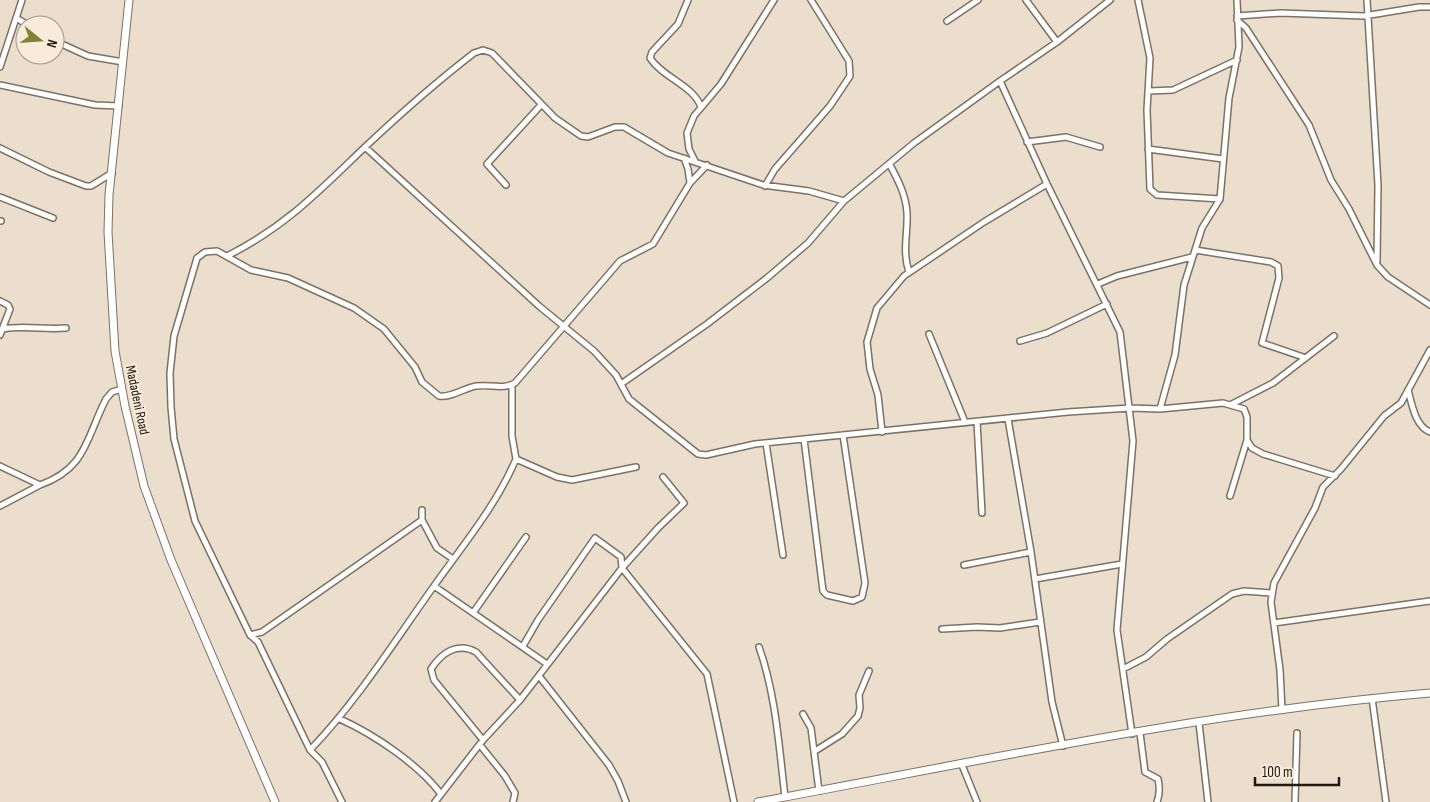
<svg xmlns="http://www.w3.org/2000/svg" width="1430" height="802" viewBox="0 0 1430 802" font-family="'Sofia Sans Condensed',sans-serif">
  <rect width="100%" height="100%" fill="#ecdecd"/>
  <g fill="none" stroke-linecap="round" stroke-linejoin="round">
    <defs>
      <path id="street" d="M 688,0 L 678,24 L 652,52 L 650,58 C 663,78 693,85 701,107
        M 1026,0 L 1057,42
        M 1110,0 L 1057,42 L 1000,81 L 1047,184 L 1120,332 L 1133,441 L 1117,630 L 1132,734
        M 1138,0 L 1150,58 L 1147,110 L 1150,189 L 1157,195 L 1220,199
        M 1367,0 L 1378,185 L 1377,262
        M 1237,16 L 1281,13 L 1364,16 L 1419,7 L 1430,7
        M 16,18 L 28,25
        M 1237,20 L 1246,28 L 1309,125 L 1331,180 L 1349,209 L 1377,265 L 1388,277 L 1430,305
        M 947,21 L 978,0
        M 55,41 L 88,56 L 123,62
        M 0,67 L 22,0
        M 0,85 L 95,105 L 119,106
        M 1149,91 L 1173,90 L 1237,60
        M 1027,142 L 1066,137 L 1100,147
        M 365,147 L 539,306 L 594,351 L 616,375 L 629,399 L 698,454 L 706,455 L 755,444 L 1068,412 L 1130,408 L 1160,409 L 1223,403 L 1244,409 L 1247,417 L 1247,440 L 1252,448 L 1263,454 L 1335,476
        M 0,148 L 49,172 L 86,186 L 91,186 L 112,173
        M 1148,149 L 1223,159
        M 684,158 L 688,169 L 690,183
        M 695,161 L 689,149 L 687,133 L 694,116 L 721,84 L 774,0
        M 890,165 C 898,180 906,195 907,213 C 908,234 902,251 909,272
        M 506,185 L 487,164 L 541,105
        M 765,186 L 775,169 L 830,106 L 850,76 L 849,61 L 811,0
        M 0,197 L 53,218
        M 0,221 L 1,221
        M 1195,250 L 1271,262 L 1278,266 L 1279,278 L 1262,343 L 1306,358
        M 227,256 C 285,227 318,192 364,148 C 399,115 435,83 474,53 L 483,50 L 492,53 L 555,118 L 581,136 L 588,137 L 615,127 L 624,127 L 668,153 L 763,185 L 809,191 L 844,201
        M 1098,284 L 1117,276 L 1192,257
        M 0,301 L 8,305 L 10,309 L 0,335
        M 3,329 C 24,325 44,330 66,328
        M 929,334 L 965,422
        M 1020,341 L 1047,333 L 1107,304
        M 621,384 L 707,324 L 767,278 L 808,243 L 844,201 L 914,143 L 1000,81
        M 512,385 L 512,436 L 516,459 L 557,477 L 572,480 L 636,467
        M 1408,390 C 1412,404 1415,426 1430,432
        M 1232,404 L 1273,383 L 1334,336
        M 1160,409 L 1175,355 L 1184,285 L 1202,228 L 1220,199 L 1229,98 L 1239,47 L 1237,0
        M 1008,419 L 1031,552 L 1052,702 L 1063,746
        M 977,422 L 982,513
        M 882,432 L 878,395 L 870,369 L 867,342 L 877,308 L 904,276 L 984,222 L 1047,184
        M 804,439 L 823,591 L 827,595 L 853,601 L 862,597 L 865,583 L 843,435
        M 766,443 L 783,555
        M 0,466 L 40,485 C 87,468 86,438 106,399 L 112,392 L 122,389
        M 1230,496 L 1247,440
        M 0,506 L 40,485
        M 422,520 L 437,548 L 453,559
        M 964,565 L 1031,552
        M 1035,579 L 1122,564
        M 434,586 L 547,664
        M 473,613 L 526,537
        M 1274,623 L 1430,601
        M 942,629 L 977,627 L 1000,628 L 1040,622
        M 250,635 L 262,632 L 422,520 L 422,510
        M 523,646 L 538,620 L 595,538 L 621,557 L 622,568 L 707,674 L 734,802
        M 759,647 C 776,695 779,747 785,797
        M 1123,669 L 1146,657 L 1167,639 L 1232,594 L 1244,591 L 1271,593
        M 539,676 L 609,765 L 618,781 L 626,802
        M 1372,698 L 1386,802
        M 1282,710 L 1280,670 L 1271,602 L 1274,583 L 1315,508 L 1323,487 L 1341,469 L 1384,416 L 1401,403 L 1430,350
        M 803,714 L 811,728 L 819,791
        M 340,719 C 375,735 418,764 441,794
        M 1199,723 L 1208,802
        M 1140,733 L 1145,772 L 1158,779 C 1160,788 1160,794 1157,802
        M 483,740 L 434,680 L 431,669 C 442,652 458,642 476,652 L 520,700
        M 480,745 L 505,776 L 515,793 L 513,802
        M 310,750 C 358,700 394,642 434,586 C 463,545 496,506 516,459
        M 815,751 L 842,734 L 858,716 L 860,708 L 859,695 L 869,671
        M 962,765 L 977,802
        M 342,802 L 322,762 L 310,750 L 258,642 L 250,635 L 195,521 L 174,439 L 171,407 L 170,373 L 174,336 L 197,258 L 205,252 L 217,251 L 251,270 L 288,278 L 354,308 L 384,329 L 415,367 L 422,382 L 439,396 C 451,398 464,388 476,386 C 490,384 503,390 515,383 L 620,261 L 653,244 L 690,183 L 707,165
        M 435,802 L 483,740 L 520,700 L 622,568 L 658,528 L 684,503 L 663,477
        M 1295,802 L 1297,733"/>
      <path id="secondary" d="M 129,0 L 109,195 L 108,232 L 115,351 L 125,406 L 144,486 L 171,560 L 275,802
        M 758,802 C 980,761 1205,712 1430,693"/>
    </defs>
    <use href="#street" stroke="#7d7162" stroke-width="8"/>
    <use href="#secondary" stroke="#7d7162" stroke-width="9"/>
    <use href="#street" stroke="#fff" stroke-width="5"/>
    <use href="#secondary" stroke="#fff" stroke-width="7"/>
  </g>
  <g text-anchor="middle" stroke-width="4" stroke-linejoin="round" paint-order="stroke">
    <g font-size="14" fill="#1f1a14" stroke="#f9ebda">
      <text transform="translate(138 400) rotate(78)" y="5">Madadeni Road</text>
    </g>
  </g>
  <g transform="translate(40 40) rotate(107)"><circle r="24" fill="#f9ebda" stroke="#a2978b"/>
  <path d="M0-4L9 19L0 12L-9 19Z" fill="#7f842f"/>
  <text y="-8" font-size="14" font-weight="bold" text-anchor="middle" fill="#1f1a14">N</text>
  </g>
  <path d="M1255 777v8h84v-8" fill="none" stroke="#1f1a14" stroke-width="2.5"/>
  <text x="1262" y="777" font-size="15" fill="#1f1a14" stroke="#f9ebda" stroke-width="4" paint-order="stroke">100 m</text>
</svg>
